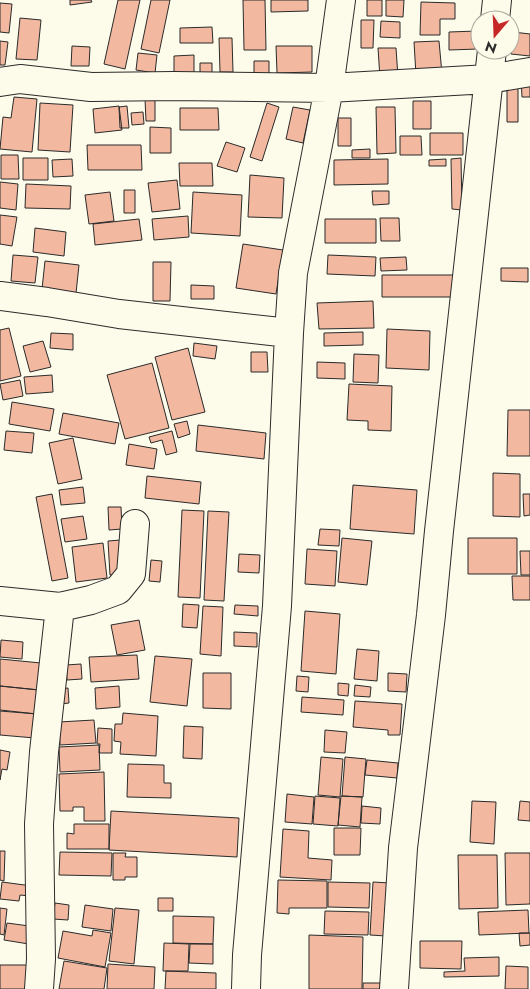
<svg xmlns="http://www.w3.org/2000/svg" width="530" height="989" viewBox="0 0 530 989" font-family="Jost,sans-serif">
  <rect width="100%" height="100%" fill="#fdfbea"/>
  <path fill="#f2b8a0" stroke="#2b2b2b" d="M 70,0 L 91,0 L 92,2 L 70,5 Z
    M 118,0 L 140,0 L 125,69 L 104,64 Z
    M 151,0 L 170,0 L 159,53 L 141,49 Z
    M 243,0 L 265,0 L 266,50 L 244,50 Z
    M 271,0 L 308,0 L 308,11 L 271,12 Z
    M 367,0 L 382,0 L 382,16 L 367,16 Z
    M 386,0 L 404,0 L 403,17 L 386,16 Z
    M 421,2 L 455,3 L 455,19 L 440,19 L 440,35 L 420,35 Z
    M 0,3 L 12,4 L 9,33 L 0,32 Z
    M 20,18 L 41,20 L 37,60 L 16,59 Z
    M 361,20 L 374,20 L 373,48 L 361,48 Z
    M 381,21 L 400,22 L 400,38 L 380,37 Z
    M 212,27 L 213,43 L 180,43 L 180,28 Z
    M 477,31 L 478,49 L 449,50 L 449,32 Z
    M 513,32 L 530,34 L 530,56 L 511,54 Z
    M 219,38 L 232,38 L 233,72 L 220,72 Z
    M 0,41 L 8,42 L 5,65 L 0,65 Z
    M 439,41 L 442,74 L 416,75 L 414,42 Z
    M 72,46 L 90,47 L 89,66 L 71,66 Z
    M 276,46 L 312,46 L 312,72 L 277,73 Z
    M 378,48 L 396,48 L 398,77 L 380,78 Z
    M 138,53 L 157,55 L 155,73 L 136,70 Z
    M 194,55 L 194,77 L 174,77 L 174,56 Z
    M 254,61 L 269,61 L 269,75 L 254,75 Z
    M 200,63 L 212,63 L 212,74 L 200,74 Z
    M 521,78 L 530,78 L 530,97 L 522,97 Z
    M 507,79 L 518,79 L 518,122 L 507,122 Z
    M 14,97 L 37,99 L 32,152 L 0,149 L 3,117 L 11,118 Z
    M 145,99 L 155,99 L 155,121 L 146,121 Z
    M 413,101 L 431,101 L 431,129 L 413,129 Z
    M 40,103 L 73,105 L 70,152 L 38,150 Z
    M 267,103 L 279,107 L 262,161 L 250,157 Z
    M 119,106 L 122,130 L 95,133 L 93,109 Z
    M 127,106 L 129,128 L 120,128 L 119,107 Z
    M 293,107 L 310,110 L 303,143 L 286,139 Z
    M 376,107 L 395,107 L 396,153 L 377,154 Z
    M 180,108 L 218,108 L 219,130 L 180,130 Z
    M 143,112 L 144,124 L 132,125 L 131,113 Z
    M 338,118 L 351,118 L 351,146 L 338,146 Z
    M 150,127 L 171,128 L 171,153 L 150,153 Z
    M 430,133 L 463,133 L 463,155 L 430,155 Z
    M 400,136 L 421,136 L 422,155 L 400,155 Z
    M 226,142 L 245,148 L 237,172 L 217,166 Z
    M 87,145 L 141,145 L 142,170 L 88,170 Z
    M 370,149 L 370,158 L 352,158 L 352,150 Z
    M 1,155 L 18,155 L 19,179 L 1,179 Z
    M 23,158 L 48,158 L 48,180 L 23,180 Z
    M 461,158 L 462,210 L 452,209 L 451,159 Z
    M 72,159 L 73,176 L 53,177 L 52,160 Z
    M 388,159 L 388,184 L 334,185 L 334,160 Z
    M 446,159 L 446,166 L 429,166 L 429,160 Z
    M 179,163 L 212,163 L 213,186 L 180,186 Z
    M 250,175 L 284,178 L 282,218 L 248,217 Z
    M 177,180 L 180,209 L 152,212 L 148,183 Z
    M 0,182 L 18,184 L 16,210 L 0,208 Z
    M 26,184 L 71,186 L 70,209 L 25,208 Z
    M 124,190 L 135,190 L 135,213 L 124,213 Z
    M 372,191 L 389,191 L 389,204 L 373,205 Z
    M 110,192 L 114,221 L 89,224 L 85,195 Z
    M 193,192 L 242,195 L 240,236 L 191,233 Z
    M 0,215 L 17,217 L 12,246 L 0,244 Z
    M 188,216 L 189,237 L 154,240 L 152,219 Z
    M 380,218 L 399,218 L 400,241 L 381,241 Z
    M 139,219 L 142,240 L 95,245 L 93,224 Z
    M 325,219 L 376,219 L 376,243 L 325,243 Z
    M 35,228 L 66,232 L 64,256 L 33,252 Z
    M 243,244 L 283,250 L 276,294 L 236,288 Z
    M 13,255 L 38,257 L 35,283 L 11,281 Z
    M 328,255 L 376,257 L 375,276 L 327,274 Z
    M 406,257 L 407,270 L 381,271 L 380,258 Z
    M 45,261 L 79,265 L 76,293 L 42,289 Z
    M 153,262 L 171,262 L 170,301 L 153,301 Z
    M 501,268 L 528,268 L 528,282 L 501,281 Z
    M 382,275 L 456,275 L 457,297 L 382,297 Z
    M 191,285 L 214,286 L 214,299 L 191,299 Z
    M 373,301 L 374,328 L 319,329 L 317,303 Z
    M 9,328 L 21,376 L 0,381 L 0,330 Z
    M 387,329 L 430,331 L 429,370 L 386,368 Z
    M 363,332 L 363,345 L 324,346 L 324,333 Z
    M 51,333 L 73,334 L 73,350 L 50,348 Z
    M 43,341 L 51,367 L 30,372 L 23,346 Z
    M 194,343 L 217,346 L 215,359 L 193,356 Z
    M 188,348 L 205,412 L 172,420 L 155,357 Z
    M 251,352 L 267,352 L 268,372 L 251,372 Z
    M 354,354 L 379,355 L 378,383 L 353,382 Z
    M 317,362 L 345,363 L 345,379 L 317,378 Z
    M 152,363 L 169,428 L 125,439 L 107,375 Z
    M 52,375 L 53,392 L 26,394 L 24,377 Z
    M 20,380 L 23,396 L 3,400 L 0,384 Z
    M 349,384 L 392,386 L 391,431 L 368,430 L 368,421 L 347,420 Z
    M 12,402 L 54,409 L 50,431 L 9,424 Z
    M 508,410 L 530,410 L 530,456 L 507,456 Z
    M 63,413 L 119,423 L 115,444 L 59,434 Z
    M 187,421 L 190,434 L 178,438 L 174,424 Z
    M 198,425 L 266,433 L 264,459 L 196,451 Z
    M 6,431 L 34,433 L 32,453 L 4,450 Z
    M 172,431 L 177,452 L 166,455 L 162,440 L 151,443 L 149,437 Z
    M 73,438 L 82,479 L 58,484 L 49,443 Z
    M 129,444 L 157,449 L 154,469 L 126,465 Z
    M 493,473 L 520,474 L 520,517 L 493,516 Z
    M 147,476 L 201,482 L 199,504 L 145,498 Z
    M 353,485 L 417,490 L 414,534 L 350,529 Z
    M 83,487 L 85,503 L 61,505 L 59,490 Z
    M 52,494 L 68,578 L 52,581 L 36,497 Z
    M 523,494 L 530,494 L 530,515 L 524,516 Z
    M 108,507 L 121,507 L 122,529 L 109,530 Z
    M 182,510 L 204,511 L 200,598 L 178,597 Z
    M 208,511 L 229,512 L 224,601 L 204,600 Z
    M 83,516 L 87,539 L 65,542 L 61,519 Z
    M 320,529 L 340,530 L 339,546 L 318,545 Z
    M 342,538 L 372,541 L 367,585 L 338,582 Z
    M 468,538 L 517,538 L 517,574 L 468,574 Z
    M 121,540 L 122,575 L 110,575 L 108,541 Z
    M 103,543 L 107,578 L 76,582 L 72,547 Z
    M 307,549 L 337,551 L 335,586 L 305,584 Z
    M 520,551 L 530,551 L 530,575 L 521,575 Z
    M 239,554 L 260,555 L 259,573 L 238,572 Z
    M 151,560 L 162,561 L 160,582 L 149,581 Z
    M 512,576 L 530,576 L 530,600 L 513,600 Z
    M 183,604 L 199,605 L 197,628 L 182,627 Z
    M 235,605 L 258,606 L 258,616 L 234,614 Z
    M 203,606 L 223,607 L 221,656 L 200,654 Z
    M 305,611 L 340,614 L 336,674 L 301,671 Z
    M 139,620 L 145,650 L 117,655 L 111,625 Z
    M 234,632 L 257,633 L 257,647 L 234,646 Z
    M 1,640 L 23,642 L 22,659 L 0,657 Z
    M 357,649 L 379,651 L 377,681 L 354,679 Z
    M 137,655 L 139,679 L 91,682 L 89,657 Z
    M 155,656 L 192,659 L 187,706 L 150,702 Z
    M 0,659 L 41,663 L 39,690 L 0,686 Z
    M 81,664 L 82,679 L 67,680 L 66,665 Z
    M 203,673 L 231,673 L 231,709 L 203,708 Z
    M 388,673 L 407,674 L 406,692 L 388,691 Z
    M 297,676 L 309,677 L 308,692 L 296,691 Z
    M 338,683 L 349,684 L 348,696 L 338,695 Z
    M 355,685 L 371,687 L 370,697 L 354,696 Z
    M 0,686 L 39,690 L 37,714 L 0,710 Z
    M 119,686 L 120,707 L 96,709 L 95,688 Z
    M 68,688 L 69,703 L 60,704 L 59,689 Z
    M 302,697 L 344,700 L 343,715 L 301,712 Z
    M 355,701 L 402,704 L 400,735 L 388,735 L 388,730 L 353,727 Z
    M 0,711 L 37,714 L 35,738 L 0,735 Z
    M 123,713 L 158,716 L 156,756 L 120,754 L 121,742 L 114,741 L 115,724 L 122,724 Z
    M 94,720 L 96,743 L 60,745 L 59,722 Z
    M 184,726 L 203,727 L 202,759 L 183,758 Z
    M 98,728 L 112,729 L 112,753 L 99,753 L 100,744 L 97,744 Z
    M 325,730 L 347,732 L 345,753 L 324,752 Z
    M 99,745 L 100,770 L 60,772 L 59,747 Z
    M 0,750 L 10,752 L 7,770 L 2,769 L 0,780 Z
    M 321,757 L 343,759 L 340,797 L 318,795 Z
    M 345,757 L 366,759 L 363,797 L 342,796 Z
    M 367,760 L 398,763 L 397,778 L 365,775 Z
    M 128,764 L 164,765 L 164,783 L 171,783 L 171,798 L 127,797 Z
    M 104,772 L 105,821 L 84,821 L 84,807 L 73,807 L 73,811 L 60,811 L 59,774 Z
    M 287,794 L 314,797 L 312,824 L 285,822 Z
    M 315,796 L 340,798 L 338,826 L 313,824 Z
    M 341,796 L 362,797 L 360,827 L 338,825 Z
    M 472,801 L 496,802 L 494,844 L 470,842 Z
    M 520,801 L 530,802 L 530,821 L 518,820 Z
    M 362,806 L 381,808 L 380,824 L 361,823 Z
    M 111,811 L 239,818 L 237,857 L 109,850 Z
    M 74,824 L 109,824 L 109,849 L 67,849 L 67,833 L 74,834 Z
    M 334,828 L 361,828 L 360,855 L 334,855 Z
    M 283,829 L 309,831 L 308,858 L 332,860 L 331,880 L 280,877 Z
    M 0,851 L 5,851 L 4,881 L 0,880 Z
    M 60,852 L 112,853 L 111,876 L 59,875 Z
    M 113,853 L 126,853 L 125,857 L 137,857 L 137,877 L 125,877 L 125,880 L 113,880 Z
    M 505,853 L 530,853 L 530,904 L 506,905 Z
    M 458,855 L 497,855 L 498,908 L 459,909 Z
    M 278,880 L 327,881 L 327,908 L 289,908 L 289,914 L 277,913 Z
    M 2,882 L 32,886 L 30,896 L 20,895 L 19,901 L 0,899 Z
    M 328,882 L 370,883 L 369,908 L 328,907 Z
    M 373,882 L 390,883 L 386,936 L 370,935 Z
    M 158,898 L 173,898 L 173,911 L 158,911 Z
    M 55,903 L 69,905 L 68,920 L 53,919 Z
    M 85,905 L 113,909 L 111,931 L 82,927 Z
    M 0,908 L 7,909 L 4,935 L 0,934 Z
    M 115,908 L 139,910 L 134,964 L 109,961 Z
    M 528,910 L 529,933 L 479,935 L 478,912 Z
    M 325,911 L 369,912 L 368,935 L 324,934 Z
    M 173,916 L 214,917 L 213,944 L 173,943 Z
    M 7,923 L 37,927 L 35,945 L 4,940 Z
    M 93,930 L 111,933 L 105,967 L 58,958 L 63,931 L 92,936 Z
    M 519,933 L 530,933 L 530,945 L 520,946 Z
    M 309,935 L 363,937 L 362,989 L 309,989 Z
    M 420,941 L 462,941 L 461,969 L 420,968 Z
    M 164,943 L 189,944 L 188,971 L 163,971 Z
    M 190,944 L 213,944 L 213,964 L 189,963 Z
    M 499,957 L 499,976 L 444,977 L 444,972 L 465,971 L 464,958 Z
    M 64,961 L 107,968 L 104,989 L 59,989 Z
    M 108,964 L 155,967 L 154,989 L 107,989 Z
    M 0,965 L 29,965 L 29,989 L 0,989 Z
    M 506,966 L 528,967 L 528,989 L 505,989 Z
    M 166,971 L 216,973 L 216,989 L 165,989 Z
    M 363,983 L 385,983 L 385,989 L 363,989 Z"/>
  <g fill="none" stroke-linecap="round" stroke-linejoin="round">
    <defs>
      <path id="minor" d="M 495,20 L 497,0
        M 0,82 L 20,79 L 91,87 L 174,86 L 329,88 L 489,79 L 530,72
        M 0,296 L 47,302 L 119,314 L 289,333
        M 0,601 L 60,607 L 91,600 L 118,590 L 131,574 L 135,524
        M 39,989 L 41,959 L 39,824 L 44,752 L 60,607
        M 246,989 L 247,955 L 277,606 L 289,333 L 293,273 L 329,88 L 341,0
        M 394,989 L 403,848 L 431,615 L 439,531 L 492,50"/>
    </defs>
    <use href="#minor" stroke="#2b2b2b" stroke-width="30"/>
    <use href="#minor" stroke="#fdfbea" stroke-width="28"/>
  </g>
  <g transform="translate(495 35) rotate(199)"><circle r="24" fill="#fdfbea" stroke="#a9a89e"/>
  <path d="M0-4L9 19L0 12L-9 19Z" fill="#c62828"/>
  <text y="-8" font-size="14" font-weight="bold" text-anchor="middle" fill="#2b2b2b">N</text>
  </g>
</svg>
